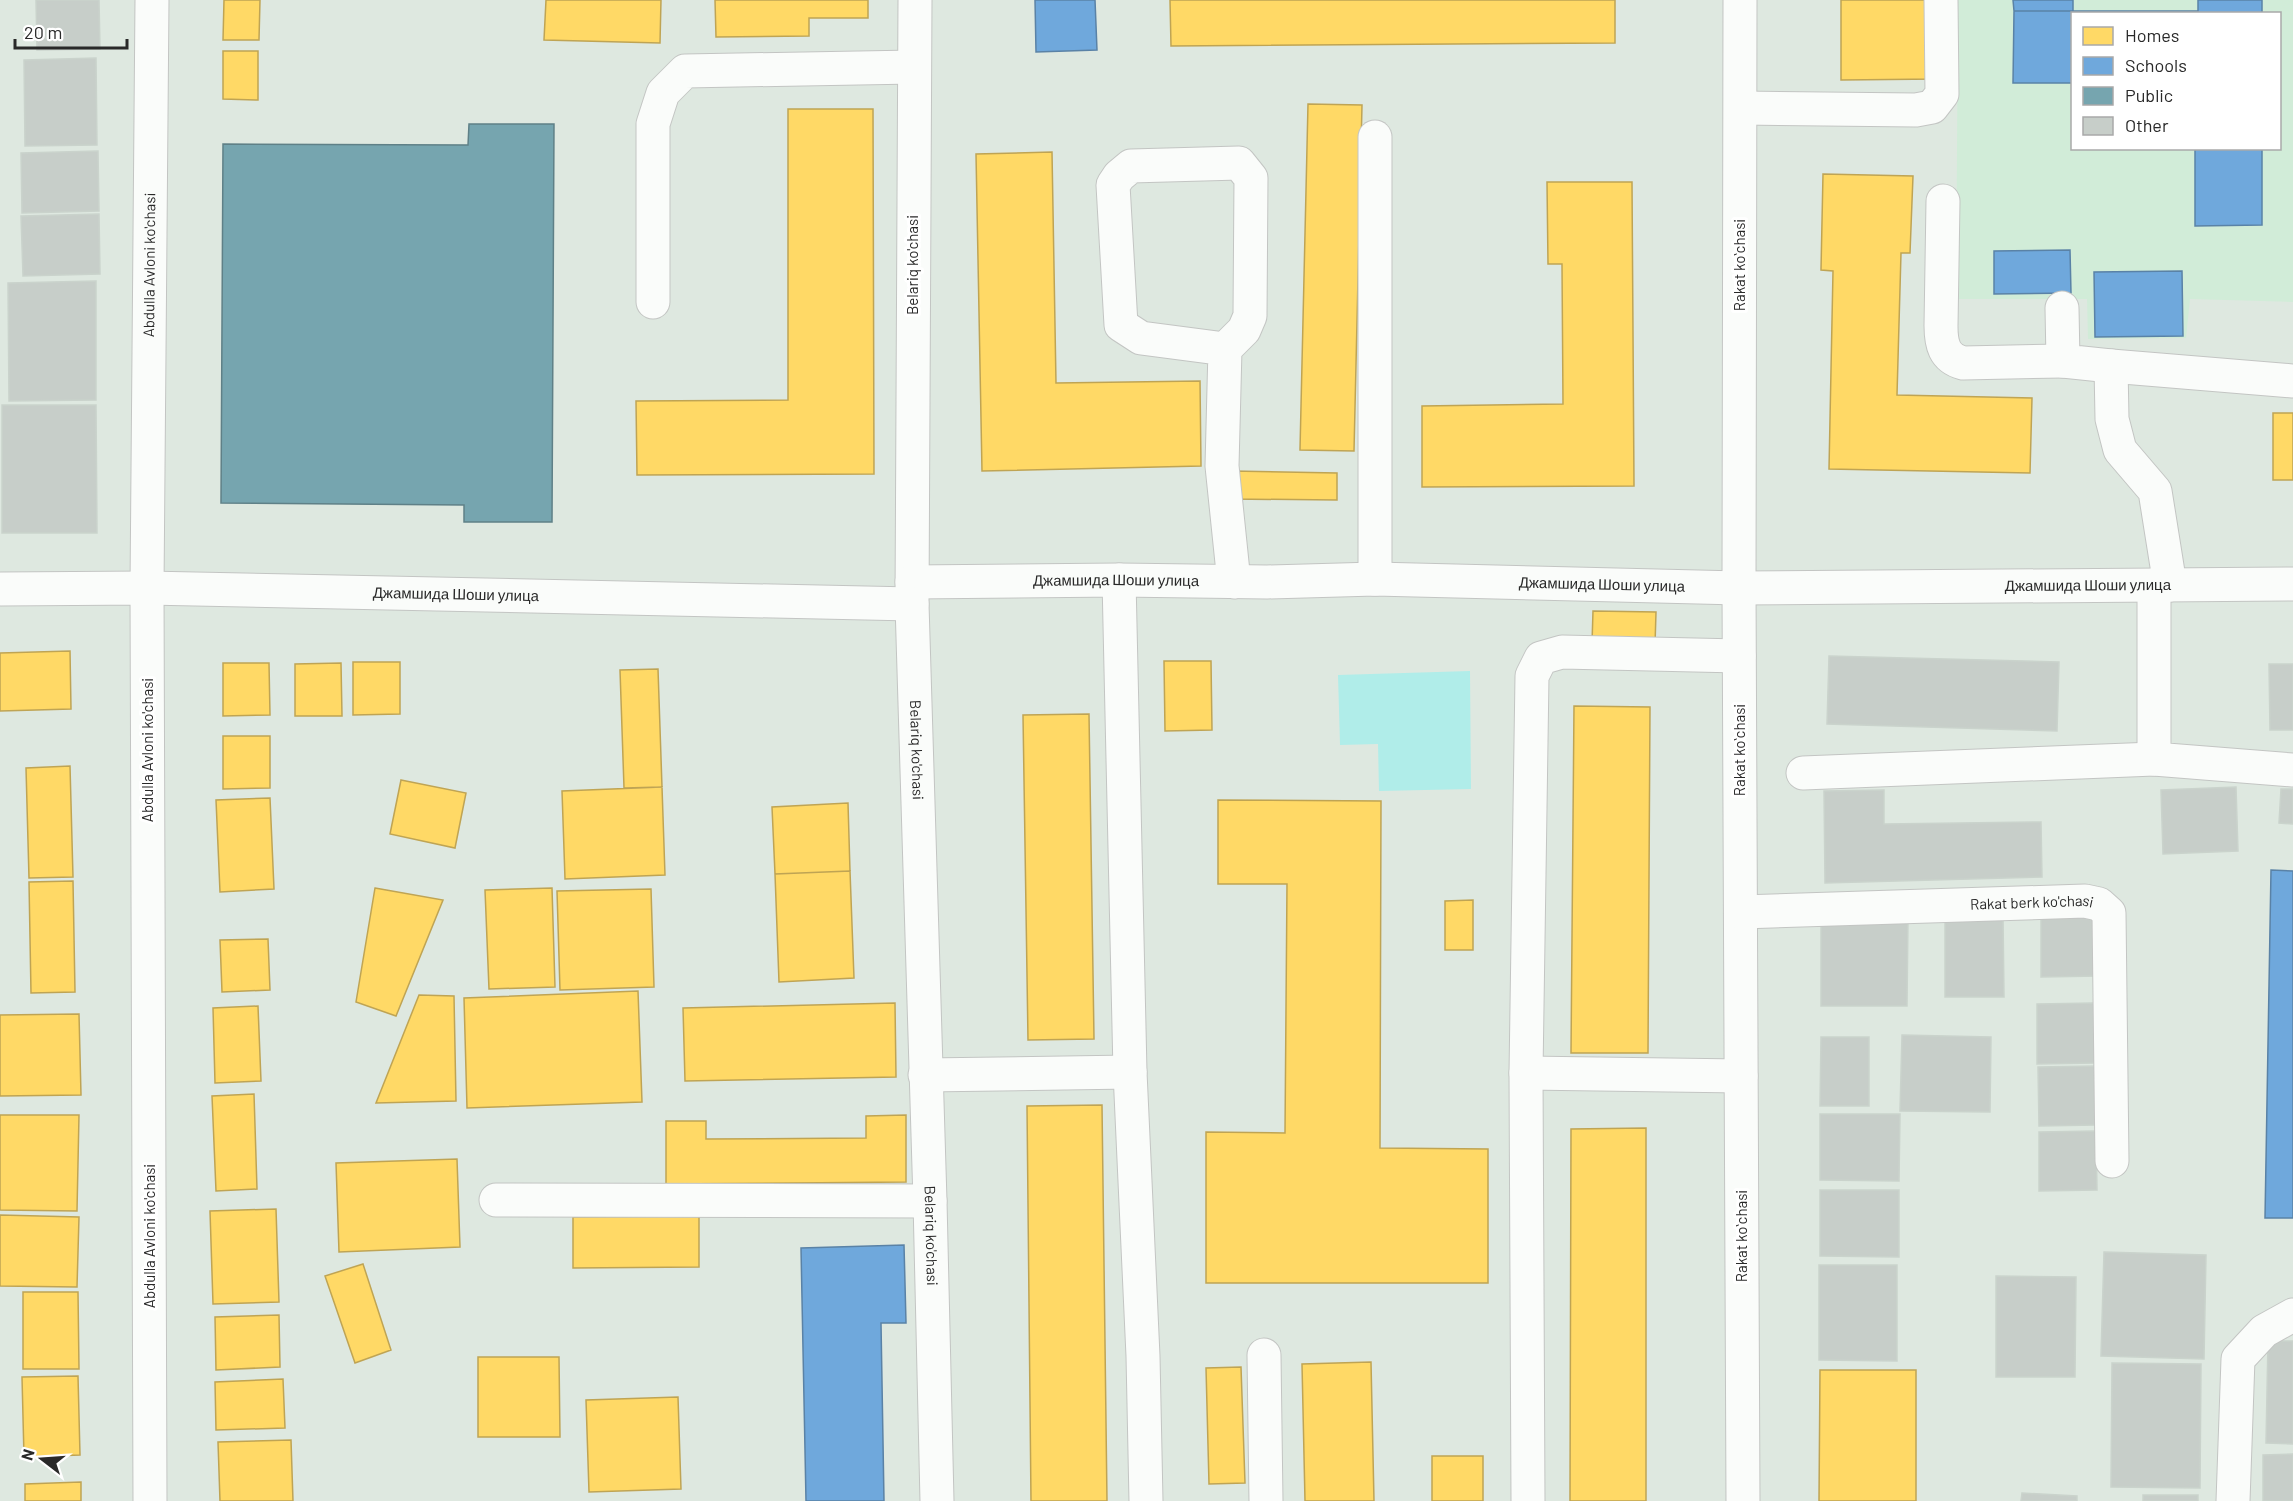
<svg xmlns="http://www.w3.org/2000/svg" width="2293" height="1501" viewBox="0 0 2293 1501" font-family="Barlow,sans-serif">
  <rect width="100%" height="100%" fill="#dee8e0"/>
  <path fill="#d1ecd8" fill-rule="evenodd" d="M 1958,0 L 2293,0 L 2293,302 L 2190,299 L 2186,338 L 2088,339 L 2087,299 L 1956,299 ZM 2072,14 L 2280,14 L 2280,148 L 2072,148 Z"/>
  <path fill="#b0ede9" d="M 1470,671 L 1471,789 L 1379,791 L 1378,744 L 1340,745 L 1338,675 Z"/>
  <path fill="#ffd966" stroke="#bfa454" stroke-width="1.5" d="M 224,0 L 260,0 L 259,40 L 223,40 Z
    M 546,0 L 661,0 L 660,43 L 544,40 Z
    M 715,0 L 868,0 L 868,18 L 809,18 L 809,36 L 716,37 Z
    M 1170,0 L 1615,0 L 1615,43 L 1171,46 Z
    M 1841,0 L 1937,0 L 1937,79 L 1841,80 Z
    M 223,51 L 258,51 L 258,100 L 223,99 Z
    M 1308,104 L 1362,105 L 1354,451 L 1300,450 Z
    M 788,109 L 873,109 L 874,474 L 637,475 L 636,401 L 788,400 Z
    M 1052,152 L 1056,383 L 1200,381 L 1201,466 L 982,471 L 976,154 Z
    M 1823,174 L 1913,176 L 1910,253 L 1901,253 L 1897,395 L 2032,398 L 2030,473 L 1829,469 L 1833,271 L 1821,270 Z
    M 1547,182 L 1632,182 L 1634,486 L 1422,487 L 1422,406 L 1563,404 L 1562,264 L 1548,264 Z
    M 2273,413 L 2293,413 L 2293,480 L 2273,480 Z
    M 1232,471 L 1337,473 L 1337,500 L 1231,499 Z
    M 1593,611 L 1656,612 L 1655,645 L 1592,643 Z
    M 70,651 L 71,709 L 0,711 L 0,653 Z
    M 1164,661 L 1211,661 L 1212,730 L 1165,731 Z
    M 353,662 L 400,662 L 400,714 L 353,715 Z
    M 223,663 L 269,663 L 270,715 L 223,716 Z
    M 341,663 L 342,716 L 295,716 L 295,664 Z
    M 658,669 L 662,787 L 624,788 L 620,670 Z
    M 1574,706 L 1650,707 L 1648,1053 L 1571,1053 Z
    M 1089,714 L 1094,1039 L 1028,1040 L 1023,715 Z
    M 223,736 L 270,736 L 270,788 L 223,789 Z
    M 70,766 L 73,877 L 29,878 L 26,768 Z
    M 401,780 L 466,793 L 455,848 L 390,834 Z
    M 662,787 L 665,875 L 565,879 L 562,791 Z
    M 270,798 L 274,889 L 220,892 L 216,800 Z
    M 1218,800 L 1381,801 L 1380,1148 L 1488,1149 L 1488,1283 L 1206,1283 L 1206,1132 L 1285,1133 L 1287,884 L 1218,884 Z
    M 848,803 L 850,871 L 775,874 L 772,807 Z
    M 850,871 L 854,978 L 779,982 L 775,874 Z
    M 73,881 L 75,992 L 31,993 L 29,882 Z
    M 375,888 L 443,900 L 396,1016 L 356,1002 Z
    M 552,888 L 555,987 L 489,989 L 485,890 Z
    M 651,889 L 654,987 L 560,990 L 557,891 Z
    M 1473,900 L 1473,950 L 1445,950 L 1445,901 Z
    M 268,939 L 270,990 L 222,992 L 220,940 Z
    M 638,991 L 642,1102 L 467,1108 L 464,998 Z
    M 419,995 L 454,996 L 456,1101 L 376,1103 Z
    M 895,1003 L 896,1077 L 685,1081 L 683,1008 Z
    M 258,1006 L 261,1081 L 215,1083 L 213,1008 Z
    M 79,1014 L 81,1095 L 0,1096 L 0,1015 Z
    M 254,1094 L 257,1189 L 216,1191 L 212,1096 Z
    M 1102,1105 L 1107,1501 L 1031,1501 L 1027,1106 Z
    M 0,1115 L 79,1115 L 77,1211 L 0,1210 Z
    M 906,1115 L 906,1182 L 666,1184 L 666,1121 L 706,1121 L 706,1139 L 866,1138 L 866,1116 Z
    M 1646,1128 L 1646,1501 L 1570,1501 L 1571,1129 Z
    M 457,1159 L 460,1247 L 339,1252 L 336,1163 Z
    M 276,1209 L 279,1302 L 213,1304 L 210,1211 Z
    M 0,1215 L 79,1217 L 77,1287 L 0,1286 Z
    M 699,1216 L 699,1267 L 573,1268 L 573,1217 Z
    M 363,1264 L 391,1350 L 355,1363 L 325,1276 Z
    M 23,1292 L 78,1292 L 79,1369 L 23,1369 Z
    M 279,1315 L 280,1367 L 216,1370 L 215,1317 Z
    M 478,1357 L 559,1357 L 560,1437 L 478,1437 Z
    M 1371,1362 L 1374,1501 L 1305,1501 L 1302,1364 Z
    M 1241,1367 L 1245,1483 L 1209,1484 L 1206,1368 Z
    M 1820,1370 L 1916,1370 L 1916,1501 L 1819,1501 Z
    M 78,1376 L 80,1455 L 24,1457 L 22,1377 Z
    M 283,1379 L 285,1428 L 216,1430 L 215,1382 Z
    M 678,1397 L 681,1489 L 589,1492 L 586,1400 Z
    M 291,1440 L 293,1501 L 220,1501 L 218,1442 Z
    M 1432,1456 L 1483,1456 L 1483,1501 L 1432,1501 Z
    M 81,1482 L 81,1501 L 25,1501 L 25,1484 Z"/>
  <path fill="#6fa8dc" stroke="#5a82a6" stroke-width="1.5" d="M 1035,0 L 1095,0 L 1097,50 L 1036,52 Z
    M 2013,0 L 2073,0 L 2073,11 L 2014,11 Z
    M 2198,0 L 2262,0 L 2262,14 L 2072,14 L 2072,83 L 2013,83 L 2014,11 L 2198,11 Z
    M 2195,148 L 2262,148 L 2262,225 L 2195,226 Z
    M 2070,250 L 2071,293 L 1994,294 L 1994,251 Z
    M 2182,271 L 2183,336 L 2095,337 L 2094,272 Z
    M 2271,870 L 2293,871 L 2293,1218 L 2265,1218 Z
    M 904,1245 L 906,1323 L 881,1323 L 884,1501 L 806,1501 L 801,1248 Z"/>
  <path fill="#76a5af" stroke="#5f8087" stroke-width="1.5" d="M 469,124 L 554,124 L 552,522 L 464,522 L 464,505 L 221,503 L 223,144 L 468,145 Z"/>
  <path fill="#c7cec9" stroke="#cad3cc" stroke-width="1.5" d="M 36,0 L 99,0 L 100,49 L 37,50 Z
    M 96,58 L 97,145 L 25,146 L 24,60 Z
    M 98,151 L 99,211 L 22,213 L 21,153 Z
    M 99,214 L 100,274 L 23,276 L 21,216 Z
    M 96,281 L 96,400 L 9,401 L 8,283 Z
    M 2,405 L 96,405 L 97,533 L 2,533 Z
    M 1829,656 L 2059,662 L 2057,731 L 1827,724 Z
    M 2269,664 L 2293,664 L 2293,730 L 2270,730 Z
    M 2236,787 L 2238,851 L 2163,854 L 2161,790 Z
    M 2281,789 L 2293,789 L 2293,824 L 2279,823 Z
    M 1884,790 L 1884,824 L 2041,822 L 2042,877 L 1825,883 L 1824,791 Z
    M 1821,916 L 1908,917 L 1907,1006 L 1821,1006 Z
    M 1945,916 L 2003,916 L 2004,997 L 1945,997 Z
    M 2098,916 L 2099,976 L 2041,977 L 2041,917 Z
    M 2094,1003 L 2095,1063 L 2037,1064 L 2037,1004 Z
    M 1902,1035 L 1991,1037 L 1990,1112 L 1900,1111 Z
    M 1821,1037 L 1869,1037 L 1869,1106 L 1820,1106 Z
    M 2096,1066 L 2096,1125 L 2039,1126 L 2038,1067 Z
    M 1820,1114 L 1900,1114 L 1899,1181 L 1820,1180 Z
    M 2096,1131 L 2097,1190 L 2039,1191 L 2039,1132 Z
    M 1820,1190 L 1899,1190 L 1899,1257 L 1820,1256 Z
    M 2104,1252 L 2206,1255 L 2204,1359 L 2101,1356 Z
    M 1819,1265 L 1897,1265 L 1897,1361 L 1819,1360 Z
    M 1996,1276 L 2076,1277 L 2075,1377 L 1996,1377 Z
    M 2268,1341 L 2293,1341 L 2293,1444 L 2266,1443 Z
    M 2112,1363 L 2201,1364 L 2200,1488 L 2111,1487 Z
    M 2293,1454 L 2293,1501 L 2263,1501 L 2263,1455 Z
    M 2022,1493 L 2077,1496 L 2077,1501 L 2021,1501 Z
    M 2143,1495 L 2198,1495 L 2198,1501 L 2143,1501 Z"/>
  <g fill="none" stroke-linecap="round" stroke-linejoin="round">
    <defs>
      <g id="minor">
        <path id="s1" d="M 915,0 L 912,604 L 930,1201 L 937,1501"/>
        <path d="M 1740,0 L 1739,588 L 1743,1501"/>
        <path d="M 1741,108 L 1916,110 L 1932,107 L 1942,94 L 1941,0"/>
        <path d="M 1943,201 L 1941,326 C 1941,344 1944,358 1963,363 L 2063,361"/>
        <path d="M 653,302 L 653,124 L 663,93 L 685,71 L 914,67"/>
        <path d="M 2062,308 L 2063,361 L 2111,366 L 2112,419 L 2120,450 L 2155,491 L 2170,585"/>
        <path d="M 1225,349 L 1141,338 L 1121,325 L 1113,185 L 1119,176 L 1131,166 L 1239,163 L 1251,178 L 1250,316 L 1244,330 L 1225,349 L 1222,466 L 1234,582"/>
        <path d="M 2111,366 L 2293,381"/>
        <path d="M 1375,579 L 1375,137"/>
        <path d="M 1119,580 L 1130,1072 L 1143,1356 L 1146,1501"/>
        <path id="s2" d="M 912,582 L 1119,580 L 1267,582 L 1375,579 L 1739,588 L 2293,584"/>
        <path d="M 2154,585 L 2154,759 L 2293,770"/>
        <path id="s3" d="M 0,589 L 147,588 L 912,604"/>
        <path d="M 1803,773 L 2154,759"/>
        <path id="s4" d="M 1741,912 L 2085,901 L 2099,904 L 2109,913 L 2112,1161"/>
        <path d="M 1526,1073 L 1741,1076"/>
        <path d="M 925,1075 L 1130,1072"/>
        <path d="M 496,1200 L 930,1201"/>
        <path d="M 1264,1355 L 1266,1501"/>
        <path id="s5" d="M 150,1501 L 147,588 L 152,0"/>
        <path d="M 1528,1501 L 1526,1073 L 1532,676 L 1541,658 L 1562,652 L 1739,656"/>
        <path d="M 2233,1501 L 2238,1359 L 2264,1331 L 2293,1315"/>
      </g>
    </defs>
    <use href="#minor" stroke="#c3c5c3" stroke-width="35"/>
    <use href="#minor" stroke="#fafcfa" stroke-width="33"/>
  </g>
  <g text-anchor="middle" stroke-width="6" stroke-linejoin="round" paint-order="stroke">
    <g font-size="15" fill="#292929" stroke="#fff">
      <text dy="5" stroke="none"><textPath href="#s5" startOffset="1236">Abdulla Avloni ko'chasi</textPath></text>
      <text transform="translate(913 265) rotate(-90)" y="5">Belariq ko'chasi</text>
      <text transform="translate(1740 265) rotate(-90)" y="5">Rakat koʻchasi</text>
      <text dy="5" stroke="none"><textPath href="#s2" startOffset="204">Джамшида Шоши улица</textPath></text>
      <text dy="5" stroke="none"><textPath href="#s2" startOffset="690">Джамшида Шоши улица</textPath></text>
      <text dy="5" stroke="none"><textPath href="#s2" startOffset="1176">Джамшида Шоши улица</textPath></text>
      <text dy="5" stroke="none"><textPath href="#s3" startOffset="456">Джамшида Шоши улица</textPath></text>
      <text transform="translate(148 750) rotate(-90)" y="5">Abdulla Avloni ko'chasi</text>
      <text transform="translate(1740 750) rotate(-90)" y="5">Rakat koʻchasi</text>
      <text dy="5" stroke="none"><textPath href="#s1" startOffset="750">Belariq ko'chasi</textPath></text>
      <text dy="5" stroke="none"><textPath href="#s4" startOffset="291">Rakat berk ko'chasi</textPath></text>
      <text transform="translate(150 1236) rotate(-90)" y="5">Abdulla Avloni ko'chasi</text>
      <text dy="5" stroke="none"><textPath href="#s1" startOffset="1236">Belariq ko'chasi</textPath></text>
      <text transform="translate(1742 1236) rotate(-90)" y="5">Rakat koʻchasi</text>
    </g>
  </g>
  <rect x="2071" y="12" width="210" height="138" fill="#ffffff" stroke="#a9a9a9" stroke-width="1.5"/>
  <rect x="2083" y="27" width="30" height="18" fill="#ffd966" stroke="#a9a9a9" stroke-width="1.5"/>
  <text x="2125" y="42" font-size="18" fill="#292929">Homes</text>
  <rect x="2083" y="57" width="30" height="18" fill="#6fa8dc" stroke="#a9a9a9" stroke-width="1.5"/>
  <text x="2125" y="72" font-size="18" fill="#292929">Schools</text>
  <rect x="2083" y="87" width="30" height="18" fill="#76a5af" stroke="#a9a9a9" stroke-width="1.5"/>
  <text x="2125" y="102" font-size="18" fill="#292929">Public</text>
  <rect x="2083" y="117" width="30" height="18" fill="#c7cec9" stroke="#a9a9a9" stroke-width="1.5"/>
  <text x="2125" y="132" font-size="18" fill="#292929">Other</text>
  <g transform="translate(42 1459) rotate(287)" stroke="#ffffff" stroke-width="4.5" paint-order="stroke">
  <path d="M0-4.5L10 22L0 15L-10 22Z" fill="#292929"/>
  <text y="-9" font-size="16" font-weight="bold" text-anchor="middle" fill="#292929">N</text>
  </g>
  <path d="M15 39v9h112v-9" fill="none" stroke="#292929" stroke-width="3"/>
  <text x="24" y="39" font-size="18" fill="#292929" stroke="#ffffff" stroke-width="4.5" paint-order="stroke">20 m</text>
</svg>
